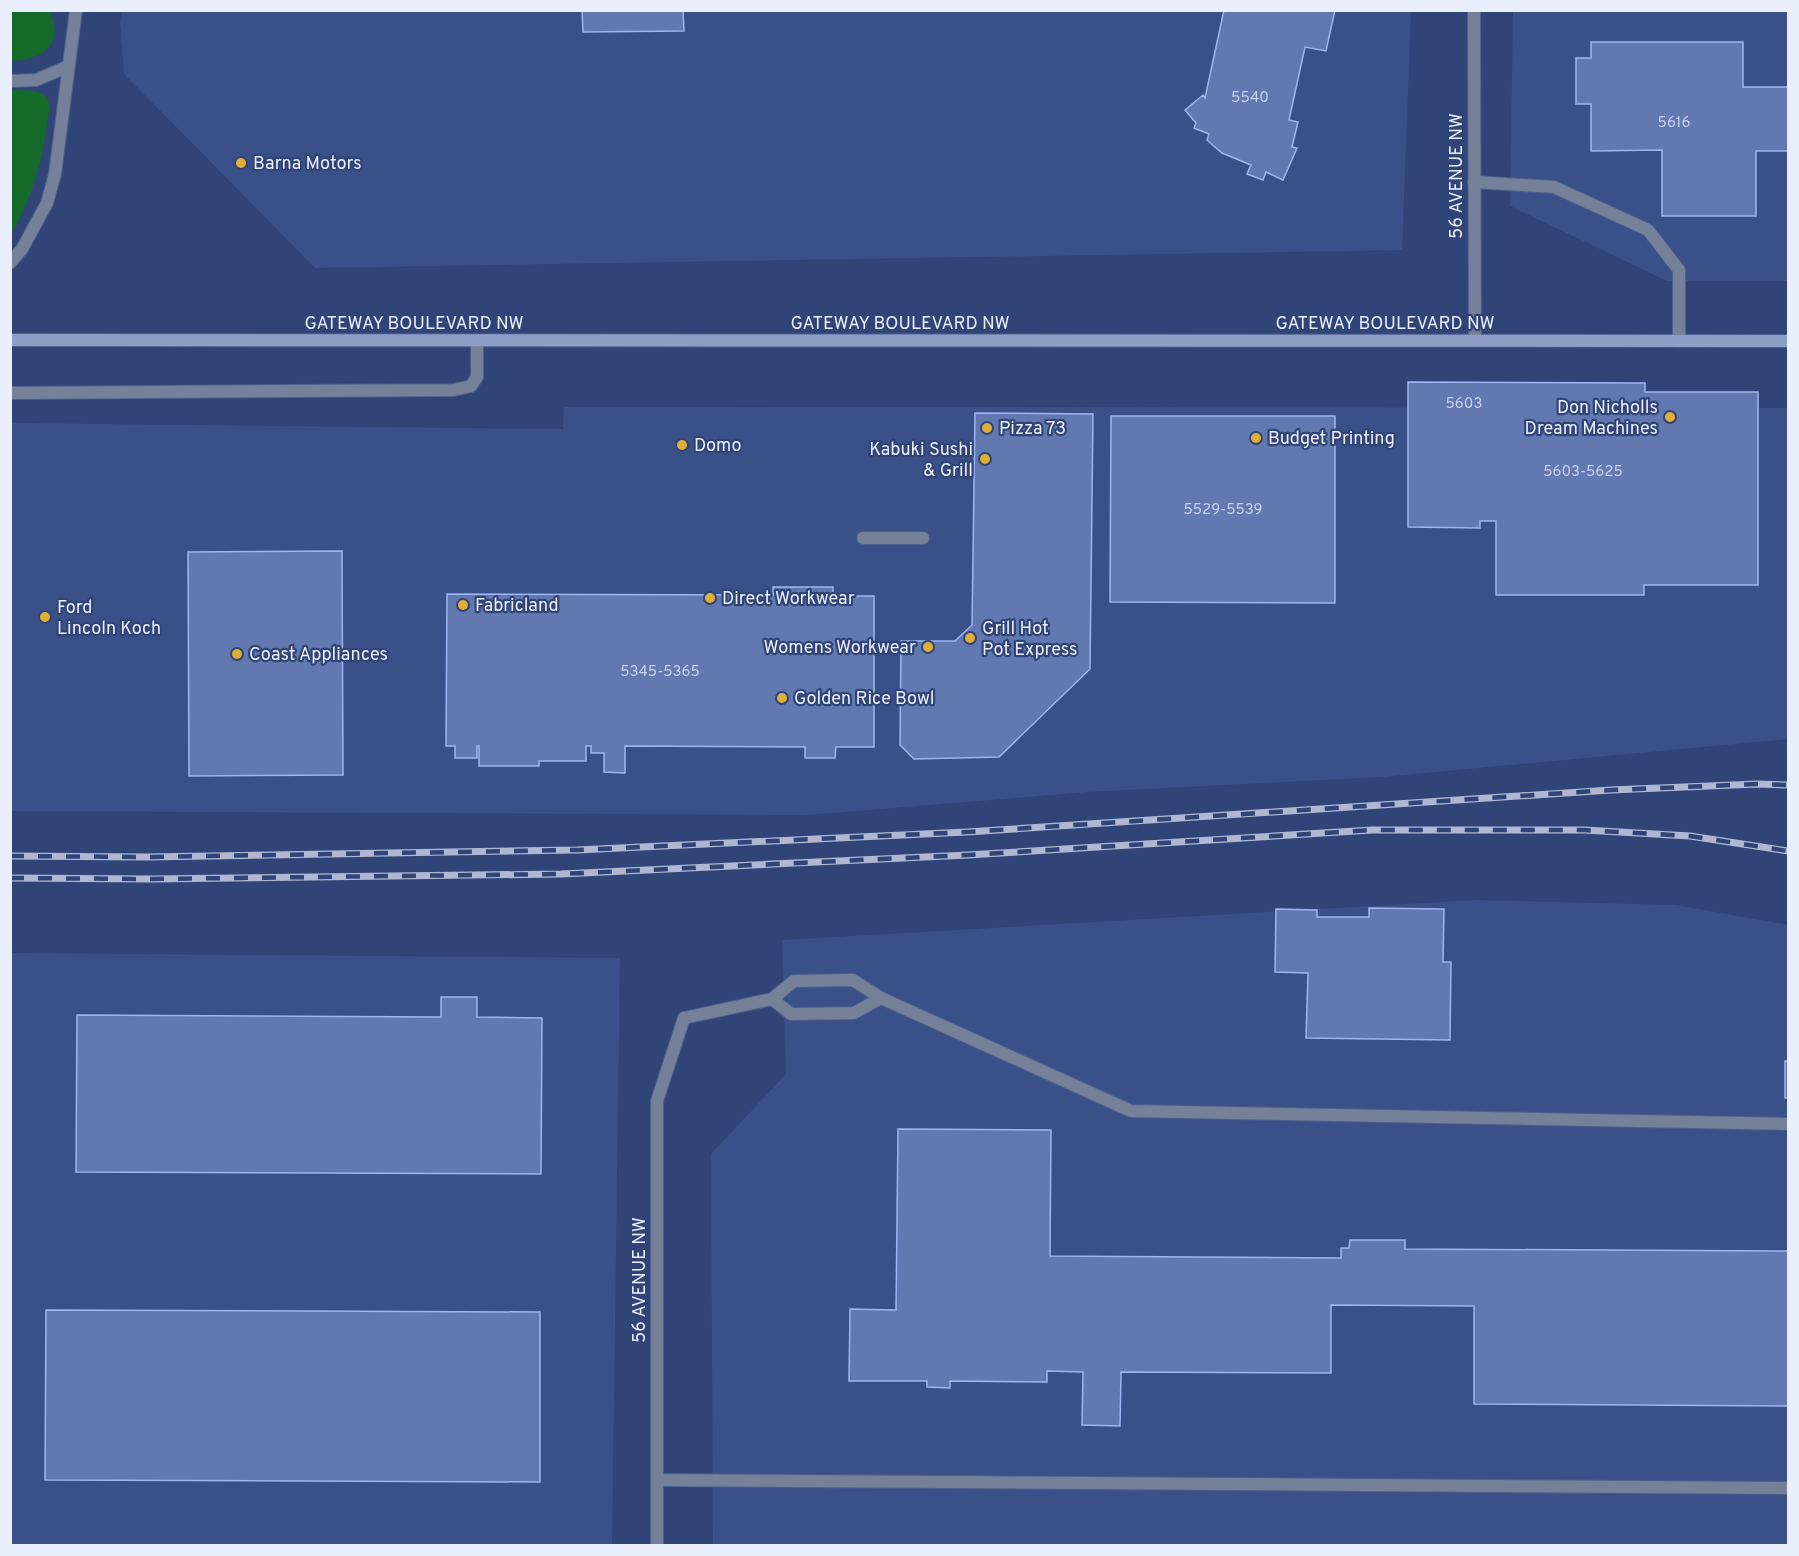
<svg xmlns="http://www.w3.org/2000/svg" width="1799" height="1556" viewBox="0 0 1799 1556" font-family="Overpass,sans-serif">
  <rect width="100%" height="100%" fill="#304478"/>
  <path fill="#3a5089" d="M 122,10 L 1411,11 L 1402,250 L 315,268 L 124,74 L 120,21 Z
    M 1513,11 L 1788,11 L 1788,281 L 1667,281 L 1510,206 Z
    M 564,407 L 1788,408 L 1788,739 L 1382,777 L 1088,792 L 807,815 L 11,811 L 11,423 L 563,429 Z
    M 1476,900 L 1676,905 L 1788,925 L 1788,1545 L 713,1545 L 711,1154 L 786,1074 L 782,940 Z
    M 11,953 L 620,958 L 612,1545 L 11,1546 Z"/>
  <path fill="#166a29" d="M 10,11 L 50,11 C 65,45 42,60 11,61 Z
    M 11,90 C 21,91 39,88 46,97 C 52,105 48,116 47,124 C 42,163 31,201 11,234 Z"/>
  <path fill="#6178b0" stroke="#9db6f3" stroke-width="1.5" d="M 582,10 L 683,10 L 684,31 L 583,32 Z
    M 1224,10 L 1335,10 L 1326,51 L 1305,47 L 1289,120 L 1298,122 L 1292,147 L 1297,148 L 1283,180 L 1266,172 L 1263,180 L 1247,174 L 1251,165 L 1222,153 L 1207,140 L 1209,134 L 1194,128 L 1196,123 L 1185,110 L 1203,95 L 1205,98 Z
    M 1591,42 L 1743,42 L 1743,87 L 1788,87 L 1788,151 L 1756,151 L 1756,216 L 1662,216 L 1662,150 L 1591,151 L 1591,104 L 1576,104 L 1576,58 L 1591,58 Z
    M 1408,382 L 1645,383 L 1645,392 L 1758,392 L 1758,585 L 1644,585 L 1644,595 L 1496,595 L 1496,521 L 1480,521 L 1480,528 L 1408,527 Z
    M 975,413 L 1093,414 L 1090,669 L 999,757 L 914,759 L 900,745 L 901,641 L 955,641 L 972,625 Z
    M 1111,416 L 1335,416 L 1335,603 L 1110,602 Z
    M 342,551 L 343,775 L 189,776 L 188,552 Z
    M 773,587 L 833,587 L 833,596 L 874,596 L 874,747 L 836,747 L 835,758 L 805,758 L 805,747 L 625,746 L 625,773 L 604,772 L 604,753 L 591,753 L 591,746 L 586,746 L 586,761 L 539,761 L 539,766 L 479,766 L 479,746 L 477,746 L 477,758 L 455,758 L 455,746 L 446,746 L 447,594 L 773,595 Z
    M 1369,908 L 1444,909 L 1443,962 L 1451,962 L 1450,1040 L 1306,1038 L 1308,973 L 1275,972 L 1276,909 L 1317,910 L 1317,917 L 1369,917 Z
    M 441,997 L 477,997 L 477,1017 L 542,1018 L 541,1174 L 76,1172 L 77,1015 L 441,1017 Z
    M 1785,1061 L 1788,1061 L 1788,1098 L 1785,1098 Z
    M 898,1129 L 1051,1130 L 1050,1256 L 1341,1258 L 1341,1248 L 1349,1248 L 1350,1240 L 1405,1240 L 1405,1249 L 1788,1251 L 1788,1406 L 1474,1404 L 1474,1306 L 1331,1305 L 1331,1373 L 1121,1372 L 1120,1426 L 1082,1425 L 1083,1372 L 1047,1371 L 1047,1382 L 950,1381 L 950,1388 L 927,1387 L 927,1381 L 849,1381 L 850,1309 L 896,1310 Z
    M 46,1310 L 540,1312 L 540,1482 L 45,1480 Z"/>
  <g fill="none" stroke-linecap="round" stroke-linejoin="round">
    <defs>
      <path id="lane" d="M 1474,182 L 1554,187 L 1648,230 L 1679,270 L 1679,341
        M 10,393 L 454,390 L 471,386 L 477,377 L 477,341
        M 863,538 L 923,538
        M 772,999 L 791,1014 L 854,1013 L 881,998
        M 684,1018 L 772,999 L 794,981 L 853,980 L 881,998 L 1131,1111 L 1788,1124
        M 657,1480 L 1788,1488"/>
      <path id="street" d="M 1474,10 L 1475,340
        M 10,81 L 36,80 L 69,66
        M 10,263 L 22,249 L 47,203 L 55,174 L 76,10
        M 657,1546 L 657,1101 L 684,1018"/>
      <path id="secondary" d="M 10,340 L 1788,341"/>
    </defs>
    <use href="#lane" stroke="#4e5f8d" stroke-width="14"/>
    <use href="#street" stroke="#4e5f8d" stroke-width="14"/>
    <use href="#secondary" stroke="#4e5f8d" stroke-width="14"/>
    <use href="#lane" stroke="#758099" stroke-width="12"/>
    <use href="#street" stroke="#758099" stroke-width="12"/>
    <use href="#secondary" stroke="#8e9fc7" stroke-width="12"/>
    <defs>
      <path id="rail" d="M 10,856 L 147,857 L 577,850 L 967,832 L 1611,790 L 1757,784 L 1788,785
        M 10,878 L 150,879 L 561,874 L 968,855 L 1372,830 L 1584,830 L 1690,836 L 1788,851"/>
    </defs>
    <use href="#rail" stroke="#aeb8d2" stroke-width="7"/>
    <use href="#rail" stroke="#304478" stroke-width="4.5" stroke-dasharray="14" stroke-linecap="butt"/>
  </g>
  <g fill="#dfb034" stroke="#304478" stroke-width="2">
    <circle cx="241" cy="163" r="6"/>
    <circle cx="1670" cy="417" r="6"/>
    <circle cx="987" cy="428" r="6"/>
    <circle cx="1256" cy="438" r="6"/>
    <circle cx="682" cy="445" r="6"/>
    <circle cx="985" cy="459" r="6"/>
    <circle cx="710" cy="598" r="6"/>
    <circle cx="463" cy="605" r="6"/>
    <circle cx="45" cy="617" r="6"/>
    <circle cx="970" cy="638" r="6"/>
    <circle cx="928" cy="647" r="6"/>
    <circle cx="237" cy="654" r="6"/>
    <circle cx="782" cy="698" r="6"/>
  </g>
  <g text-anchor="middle" stroke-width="4.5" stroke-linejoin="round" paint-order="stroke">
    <g font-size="15" fill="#c7d1e9">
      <text x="1250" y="102">5540</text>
      <text x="1674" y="127">5616</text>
      <text x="1464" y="408">5603</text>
      <text x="1583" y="476">5603-5625</text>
      <text x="1223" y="514">5529-5539</text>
      <text x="660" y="676">5345-5365</text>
    </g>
    <g font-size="18" fill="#e9effc" stroke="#304478" text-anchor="start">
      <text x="253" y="169">Barna Motors</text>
      <text x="1658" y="413" text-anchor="end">Don Nicholls<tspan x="1658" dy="21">Dream Machines</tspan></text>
      <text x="999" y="434">Pizza 73</text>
      <text x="1268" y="444">Budget Printing</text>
      <text x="694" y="451">Domo</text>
      <text x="973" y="455" text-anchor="end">Kabuki Sushi<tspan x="973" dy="21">&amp; Grill</tspan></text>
      <text x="722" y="604">Direct Workwear</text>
      <text x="475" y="611">Fabricland</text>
      <text x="57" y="613">Ford<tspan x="57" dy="21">Lincoln Koch</tspan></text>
      <text x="982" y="634">Grill Hot<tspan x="982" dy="21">Pot Express</tspan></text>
      <text x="916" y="653" text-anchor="end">Womens Workwear</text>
      <text x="249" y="660">Coast Appliances</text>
      <text x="794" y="704">Golden Rice Bowl</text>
    </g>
    <g font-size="18" fill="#e9effc" stroke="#304478">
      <text transform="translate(1456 176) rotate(-90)" y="6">56 AVENUE NW</text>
      <text x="414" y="329">GATEWAY BOULEVARD NW</text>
      <text x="900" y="329">GATEWAY BOULEVARD NW</text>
      <text x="1385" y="329">GATEWAY BOULEVARD NW</text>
      <text transform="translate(639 1280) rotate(-90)" y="6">56 AVENUE NW</text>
    </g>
  </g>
  <rect width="1799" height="1556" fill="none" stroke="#e9effc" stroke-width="24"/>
</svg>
